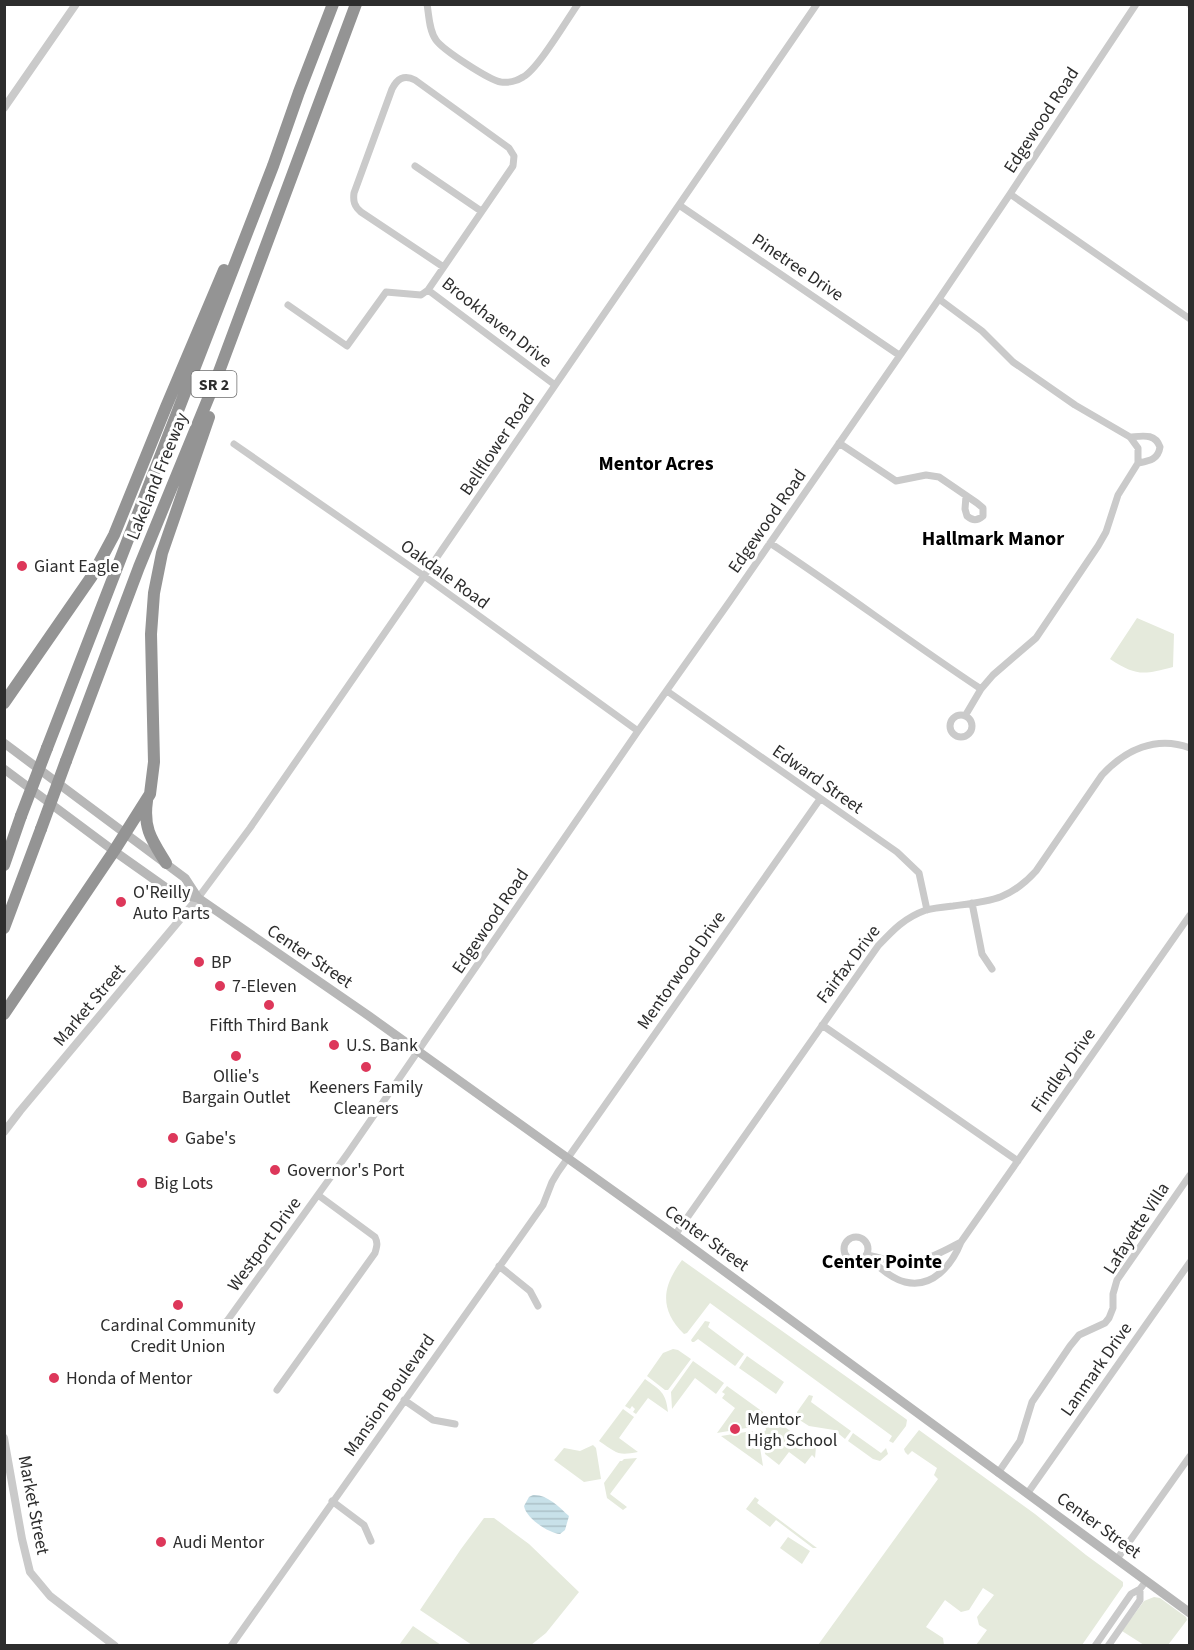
<svg xmlns="http://www.w3.org/2000/svg" width="1194" height="1650" viewBox="0 0 1194 1650" font-family="'Source Sans 3',sans-serif">
  <defs>
    <pattern id="water-rules" width="6" height="5" patternUnits="userSpaceOnUse" patternTransform="scale(1.5)"><rect width="6" height="5" fill="#c8e1e9"/><path d="M0 2.5h6" fill="none" stroke="#acc1c8"/></pattern>
  </defs>
  <rect width="100%" height="100%" fill="#fff"/>
  <path fill="#e5eadc" d="M 1137,618 L 1174,634 L 1173,667 C 1143,675 1136,676 1110,659 Z
    M 682,1260 L 906,1419 L 907,1420 L 906,1426 L 893,1443 L 889,1441 L 892,1436 L 710,1303 L 687,1333 L 684,1334 C 659,1309 662,1287 682,1260 Z
    M 705,1321 L 710,1322 L 708,1327 L 744,1354 L 736,1365 L 735,1366 L 698,1339 L 694,1342 L 692,1342 L 691,1340 Z
    M 673,1349 L 678,1350 L 691,1359 L 668,1390 L 665,1390 L 647,1376 L 663,1353 Z
    M 747,1356 L 784,1382 L 776,1394 L 739,1368 Z
    M 693,1361 L 724,1383 L 716,1394 L 695,1378 L 672,1409 L 671,1392 Z
    M 645,1379 C 660,1390 666,1392 668,1412 L 648,1398 L 636,1414 L 633,1412 L 635,1409 L 632,1406 L 630,1409 L 625,1406 Z
    M 727,1386 L 763,1412 L 760,1422 L 755,1422 L 752,1427 L 717,1433 L 735,1408 L 722,1398 L 725,1394 L 722,1392 Z
    M 809,1395 L 813,1396 L 811,1402 L 851,1431 L 845,1439 L 834,1430 L 809,1426 L 798,1419 L 797,1412 Z
    M 623,1409 L 634,1417 L 619,1438 L 638,1452 C 617,1456 617,1453 599,1441 Z
    M 774,1419 L 797,1436 L 814,1443 L 816,1447 L 815,1458 L 812,1455 L 805,1464 L 789,1452 L 779,1465 L 765,1454 L 762,1434 L 766,1430 L 765,1425 Z
    M 919,1430 L 1035,1514 L 1086,1555 L 1123,1582 L 1123,1586 L 1082,1645 L 976,1645 L 987,1630 L 979,1625 L 977,1617 L 994,1595 L 983,1588 L 969,1610 L 961,1612 L 945,1600 L 926,1627 L 943,1638 L 944,1645 L 818,1645 L 938,1479 L 934,1475 L 937,1468 L 912,1451 L 908,1455 L 905,1452 L 904,1449 Z
    M 752,1431 L 758,1435 L 763,1466 L 721,1436 Z
    M 853,1433 L 881,1453 L 886,1448 L 888,1454 L 880,1461 L 873,1459 L 848,1441 Z
    M 593,1445 L 596,1448 L 601,1479 L 584,1482 L 554,1460 L 564,1448 L 580,1451 Z
    M 637,1458 L 610,1494 L 627,1507 L 623,1510 L 607,1498 L 604,1483 L 620,1461 L 622,1461 L 624,1459 Z
    M 755,1497 L 759,1500 L 757,1503 L 817,1548 L 813,1548 L 776,1520 L 770,1527 L 746,1509 Z
    M 484,1518 L 494,1518 L 529,1544 L 579,1592 L 546,1633 L 531,1645 L 472,1645 L 420,1610 L 461,1549 Z
    M 788,1537 L 810,1551 L 802,1564 L 780,1548 Z
    M 1154,1597 L 1160,1598 L 1186,1617 L 1187,1620 L 1168,1645 L 1144,1645 L 1122,1631 L 1144,1601 Z
    M 413,1626 L 441,1645 L 399,1645 Z"/>
  <path fill="url(#water-rules)" d="M 533,1495 C 547,1494 559,1507 569,1516 L 565,1530 L 560,1534 C 548,1533 526,1518 524,1506 L 529,1497 Z"/>
  <g fill="none" stroke-linecap="round" stroke-linejoin="round">
    <path stroke="#cacaca" stroke-width="7" d="M 427,4 C 429,15 429,31 436,40 C 443,50 489,80 501,82 C 508,83 517,81 523,77 C 538,69 566,21 578,4
      M 1189,4 L 1190,5
      M 415,166 L 481,211
      M 1010,194 L 1190,319
      M 679,205 L 899,355
      M 442,266 L 361,212 C 354,206 353,201 354,193 L 392,89 C 397,79 404,74 415,80 L 509,148 L 514,156 L 513,166 L 428,290 L 555,385
      M 939,299 L 982,331 L 1013,362 L 1075,405 L 1130,437 L 1138,448 L 1138,463 L 1118,495 L 1106,532 L 1098,546 L 1036,638 L 993,675 L 981,689 L 965,716
      M 288,305 L 347,346 L 386,292 L 421,295 L 428,290
      M 1130,437 C 1143,436 1155,433 1160,447 C 1158,460 1149,461 1138,463
      M 839,443 L 896,481 L 926,475 L 939,477 L 977,503 L 983,508 L 983,516 C 977,521 973,521 967,516 L 965,509 L 966,496
      M 234,444 L 424,576 L 638,731
      M 770,543 C 841,590 910,642 981,689
      M 667,691 L 897,852 L 919,873 L 927,910
      M950 726a11 11 0 1 1 22 0a11 11 0 1 1-22 0Z
      M 198,898 L 250,828 L 424,576 L 817,4
      M 972,903 L 982,954 L 992,969
      M 822,1025 L 1018,1161
      M 675,1235 L 878,946 C 893,930 904,918 926,910 C 934,908 944,907 953,906 C 990,901 1010,900 1036,871 L 1102,775 C 1125,750 1156,735 1190,748
      M844 1249a12 12 0 1 1 24 0a12 12 0 1 1-24 0Z
      M 866,1255 C 875,1264 892,1279 905,1282 C 932,1289 952,1265 961,1242 L 1190,915
      M 867,1255 C 878,1257 888,1261 899,1262 C 922,1264 942,1252 961,1242
      M 499,1266 L 530,1291 L 538,1306
      M 212,1330 L 227,1321 L 348,1153 L 638,731 L 730,601 L 939,299 L 1010,194 L 1136,4
      M 277,1390 L 375,1253 C 377,1246 378,1243 375,1237 L 318,1195
      M 404,1400 L 433,1420 L 455,1424
      M 998,1473 L 1020,1441 L 1032,1402 L 1070,1346 L 1079,1335 L 1105,1323 L 1109,1318 L 1113,1308 L 1113,1294 L 1117,1280 L 1190,1175
      M 1027,1494 L 1190,1262
      M 332,1501 L 364,1525 L 371,1541
      M 1117,1559 L 1190,1456
      M 231,1646 L 543,1205 L 552,1182 L 558,1172 L 820,799
      M 1095,1646 L 1131,1594 L 1140,1589 L 1146,1581
      M 1108,1646 L 1140,1600 L 1140,1589"/>
    <path stroke="#cacaca" stroke-width="8" d="M 4,108 L 76,4
      M 4,1132 L 20,1111 L 198,898
      M 4,1438 L 22,1539 L 30,1572 L 50,1596 L 115,1646"/>
    <path stroke="#b7b7b7" stroke-width="9" d="M 4,743 L 185,878 L 198,898
      M 4,769 L 114,851 L 172,892 L 198,898 L 369,1016 L 675,1235 L 1190,1613"/>
    <path stroke="#949494" stroke-width="12" d="M 4,703 L 92,576 L 114,535 L 166,407 L 224,270
      M 47,748 L 273,166 L 299,92 L 333,4
      M 66,761 L 139,567 L 217,377 L 356,4
      M 147,801 C 143,829 152,840 166,863
      M 4,865 L 21,816
      M 4,928 L 41,829
      M 4,1014 L 114,851 L 150,794 L 154,762 L 151,634 L 154,593 L 162,553 L 209,417"/>
    <path stroke="#949494" stroke-width="12" d="M 21,816 L 47,748
      M 41,829 L 66,761"/>
  </g>
  <g fill="#dd375a" stroke="#fff" stroke-width="2">
    <circle cx="22" cy="566" r="6"/>
    <circle cx="121" cy="902" r="6"/>
    <circle cx="199" cy="962" r="6"/>
    <circle cx="220" cy="986" r="6"/>
    <circle cx="269" cy="1005" r="6"/>
    <circle cx="334" cy="1045" r="6"/>
    <circle cx="236" cy="1056" r="6"/>
    <circle cx="366" cy="1067" r="6"/>
    <circle cx="173" cy="1138" r="6"/>
    <circle cx="275" cy="1170" r="6"/>
    <circle cx="142" cy="1183" r="6"/>
    <circle cx="178" cy="1305" r="6"/>
    <circle cx="54" cy="1378" r="6"/>
    <circle cx="735" cy="1429" r="6"/>
    <circle cx="161" cy="1542" r="6"/>
  </g>
  <g text-anchor="middle" stroke-width="6" stroke-linejoin="round" paint-order="stroke">
    <rect fill="#fff" stroke="#6c6c6c" stroke-width="1.5" x="191.5" y="371" width="45" height="26" rx="4.5"/>
    <g font-size="16" font-weight="bold" fill="#2d2d2d">
      <text x="214" y="390">SR 2</text>
    </g>
    <g font-size="18" fill="#2d2d2d" stroke="#fff">
      <text transform="translate(1041 120) rotate(-57)" y="6">Edgewood Road</text>
      <text transform="translate(798 267) rotate(34)" y="6">Pinetree Drive</text>
      <text transform="translate(497 322) rotate(38)" y="6">Brookhaven Drive</text>
      <text transform="translate(497 444) rotate(-56)" y="6">Bellflower Road</text>
      <text transform="translate(157 476) rotate(-68)" y="6">Lakeland Freeway</text>
      <text transform="translate(767 521) rotate(-55)" y="6">Edgewood Road</text>
      <text transform="translate(445 574) rotate(36)" y="6">Oakdale Road</text>
      <text transform="translate(818 779) rotate(35)" y="6">Edward Street</text>
      <text transform="translate(490 921) rotate(-56)" y="6">Edgewood Road</text>
      <text transform="translate(310 956) rotate(34)" y="6">Center Street</text>
      <text transform="translate(848 964) rotate(-53)" y="6">Fairfax Drive</text>
      <text transform="translate(681 970) rotate(-55)" y="6">Mentorwood Drive</text>
      <text transform="translate(89 1005) rotate(-50)" y="6">Market Street</text>
      <text transform="translate(1063 1070) rotate(-55)" y="6">Findley Drive</text>
      <text transform="translate(1136 1228) rotate(-57)" y="6">Lafayette Villa</text>
      <text transform="translate(707 1238) rotate(36)" y="6">Center Street</text>
      <text transform="translate(264 1244) rotate(-54)" y="6">Westport Drive</text>
      <text transform="translate(1096 1369) rotate(-55)" y="6">Lanmark Drive</text>
      <text transform="translate(389 1395) rotate(-55)" y="6">Mansion Boulevard</text>
      <text transform="translate(34 1505) rotate(79)" y="6">Market Street</text>
      <text transform="translate(1099 1525) rotate(36)" y="6">Center Street</text>
    </g>
    <g font-size="18" fill="#2d2d2d" stroke="#fff" text-anchor="start">
      <text x="34" y="572">Giant Eagle</text>
      <text x="133" y="898">O'Reilly<tspan x="133" dy="21">Auto Parts</tspan></text>
      <text x="211" y="968">BP</text>
      <text x="232" y="992">7-Eleven</text>
      <text x="269" y="1031" text-anchor="middle">Fifth Third Bank</text>
      <text x="346" y="1051">U.S. Bank</text>
      <text x="236" y="1082" text-anchor="middle">Ollie's<tspan x="236" dy="21">Bargain Outlet</tspan></text>
      <text x="366" y="1093" text-anchor="middle">Keeners Family<tspan x="366" dy="21">Cleaners</tspan></text>
      <text x="185" y="1144">Gabe's</text>
      <text x="287" y="1176">Governor's Port</text>
      <text x="154" y="1189">Big Lots</text>
      <text x="178" y="1331" text-anchor="middle">Cardinal Community<tspan x="178" dy="21">Credit Union</tspan></text>
      <text x="66" y="1384">Honda of Mentor</text>
      <text x="747" y="1425">Mentor<tspan x="747" dy="21">High School</tspan></text>
      <text x="173" y="1548">Audi Mentor</text>
    </g>
    <g font-size="20" font-weight="bold" fill="#000" stroke="#fff">
      <text x="656" y="470">Mentor Acres</text>
      <text x="993" y="545">Hallmark Manor</text>
      <text x="882" y="1268">Center Pointe</text>
    </g>
  </g>
  <rect width="1194" height="1650" fill="none" stroke="#2d2d2d" stroke-width="12"/>
</svg>
